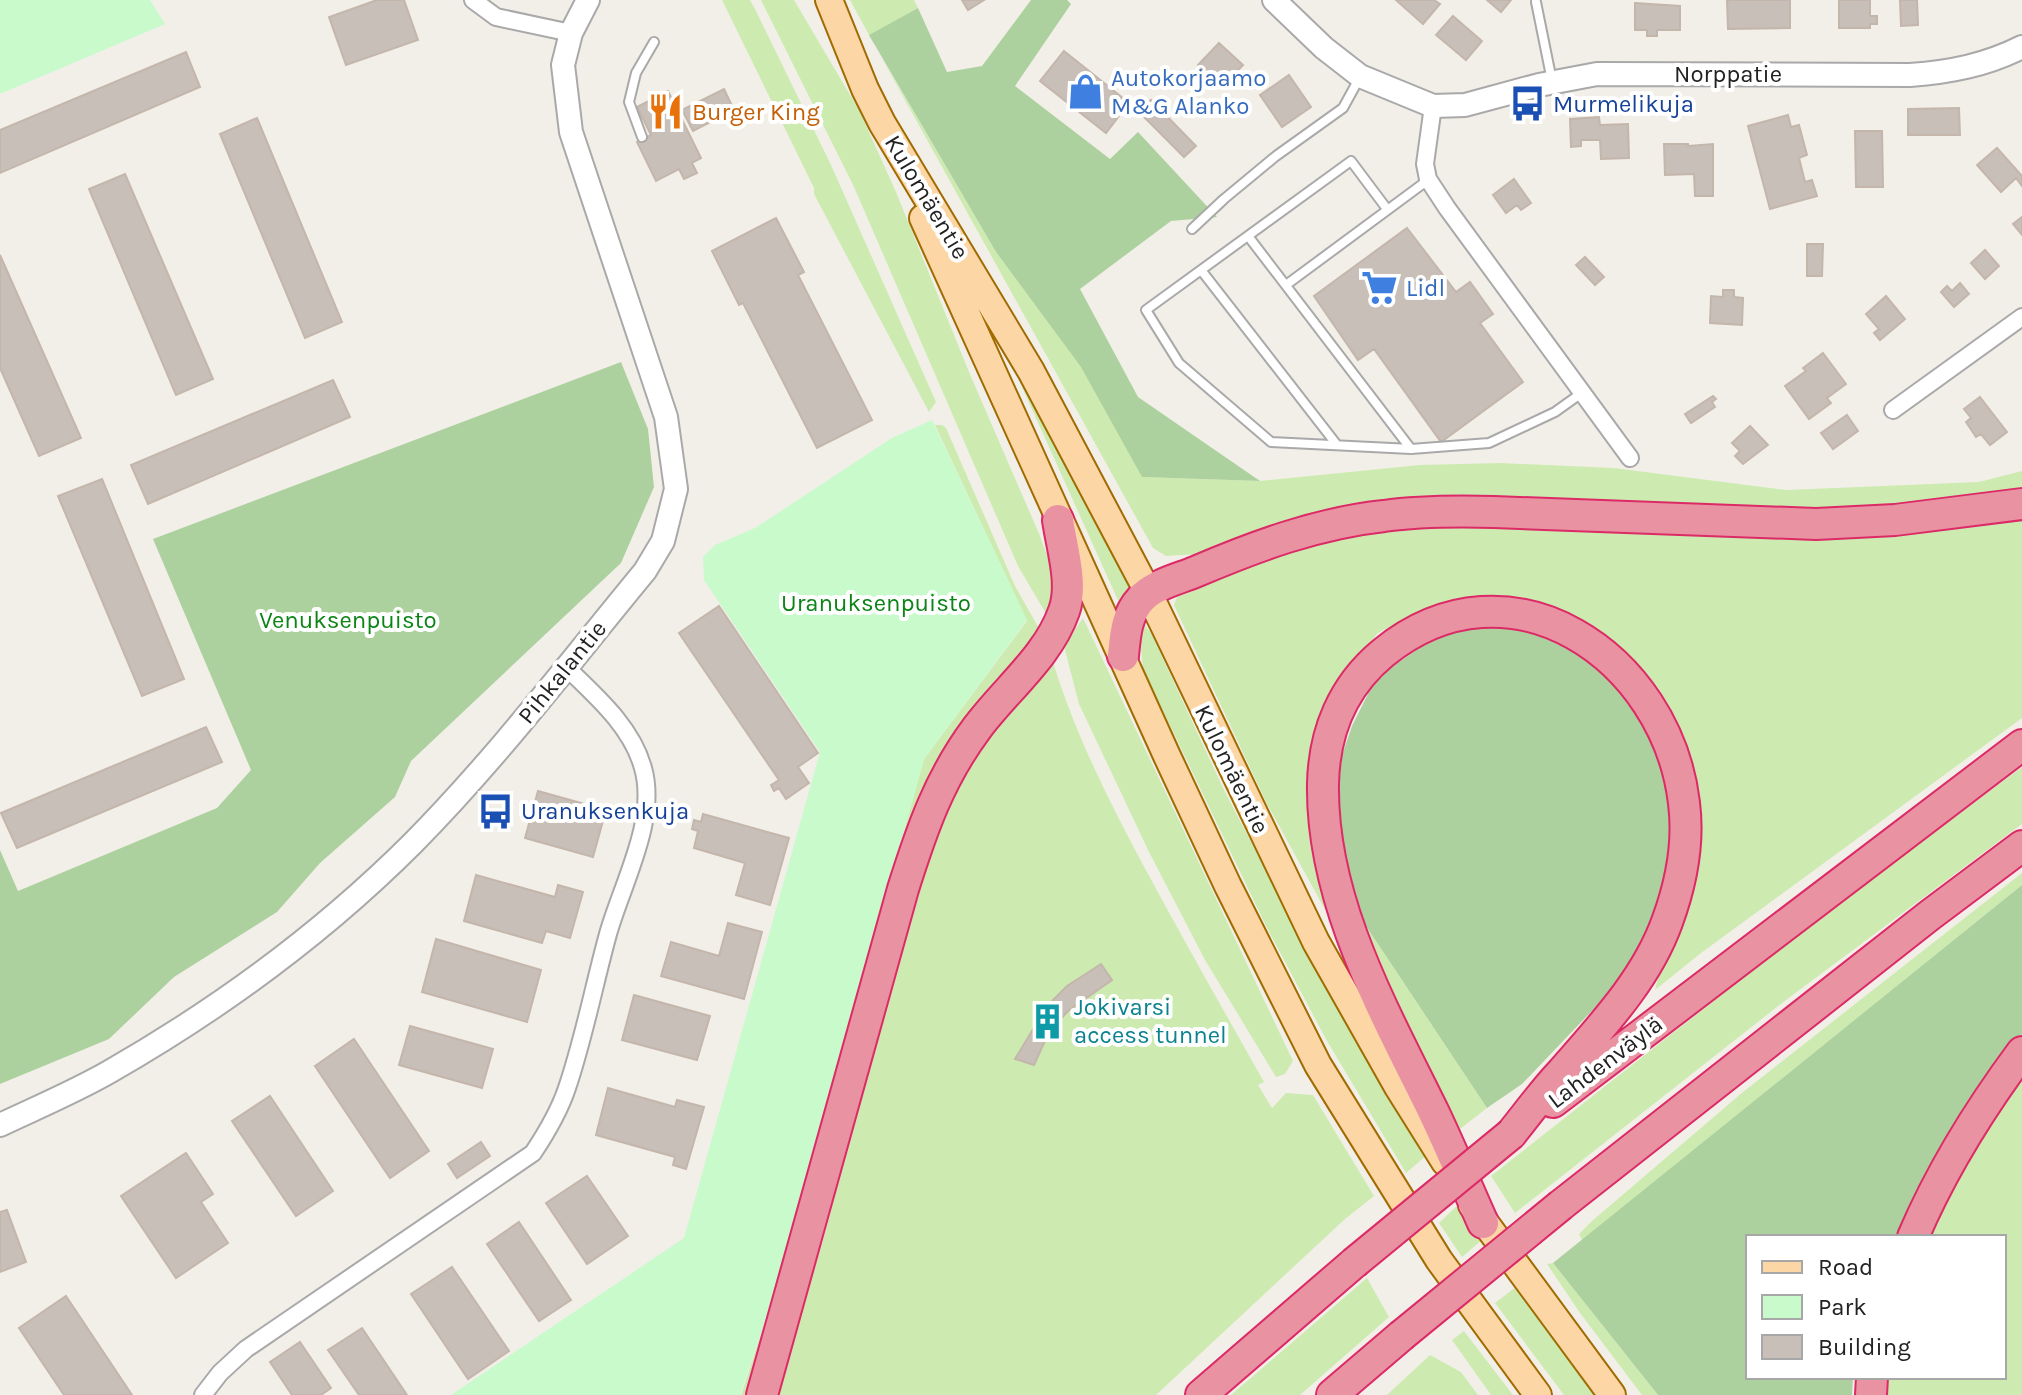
<svg xmlns="http://www.w3.org/2000/svg" width="2022" height="1395" viewBox="0 0 2022 1395" font-family="Karla,sans-serif">
  <rect width="100%" height="100%" fill="#f2efe9"/>
  <path fill="#cdebb0" d="M 722,0 L 750,0 L 755,9 L 831,165 L 936,402 L 929,412 L 814,194 L 814,188 Z
    M 761,0 L 794,0 L 859,110 L 896,192 L 969,372 L 1040,536 L 1054,575 L 1053,602 L 1048,617 L 1018,566 L 854,187 Z
    M 850,0 L 914,0 L 918,8 L 869,36 L 996,252 L 1081,366 L 1143,477 L 1260,481 L 1420,465 L 1500,463 L 1614,468 L 1786,490 L 1979,482 L 2022,471 L 2022,487 L 1951,503 L 1847,510 L 1742,510 L 1536,503 L 1201,554 L 1166,556 L 1153,548 L 869,35 Z
    M 1026,385 L 1119,560 L 1130,587 L 1121,607 L 1022,387 Z
    M 935,425 L 942,425 L 946,428 L 1015,586 L 1041,632 L 956,736 L 932,772 L 906,846 L 749,1395 L 741,1395 L 779,1279 L 924,759 L 1027,621 Z
    M 2022,512 L 2022,718 L 1701,953 L 1655,990 L 1664,954 L 1681,909 L 1585,624 L 1557,608 L 1520,598 L 1484,597 L 1452,601 L 1420,611 L 1378,633 L 1338,679 L 1321,713 L 1310,767 L 1357,968 L 1266,802 L 1174,605 L 1178,594 L 1192,587 L 1330,536 L 1405,524 Z
    M 1083,618 L 1293,1061 L 1285,1074 L 1276,1077 L 1205,960 L 1149,852 L 1079,704 L 1064,646 Z
    M 1144,624 L 1151,633 L 1224,790 L 1323,980 L 1427,1155 L 1406,1173 L 1327,1041 L 1266,926 L 1143,669 L 1139,626 Z
    M 1053,662 C 1076,737 1111,805 1148,874 C 1186,944 1225,1013 1264,1082 L 1258,1085 L 1272,1108 L 1286,1093 L 1313,1095 L 1374,1196 L 1345,1219 L 1156,1395 L 776,1395 L 824,1237 L 922,866 L 955,773 L 1023,690 L 1042,678 Z
    M 2022,767 L 2022,824 L 1782,1003 L 1515,1213 L 1491,1176 L 1805,929 Z
    M 2022,873 L 2022,885 L 1582,1240 L 1579,1234 L 1592,1221 L 1743,1092 Z
    M 1366,926 L 1487,1108 L 1460,1129 L 1390,988 Z
    M 2022,1074 L 2022,1395 L 1881,1395 L 1884,1377 L 2004,1377 L 2004,1237 L 1925,1237 L 1963,1160 Z
    M 1459,1204 L 1483,1239 L 1462,1257 L 1439,1223 Z
    M 1553,1263 L 1658,1395 L 1642,1395 L 1580,1313 L 1547,1264 Z
    M 1367,1278 L 1389,1317 L 1300,1395 L 1231,1395 Z
    M 1516,1287 L 1596,1395 L 1564,1395 L 1495,1303 Z
    M 1464,1331 L 1513,1395 L 1491,1395 L 1452,1340 Z
    M 1430,1355 L 1461,1372 L 1478,1395 L 1387,1395 Z"/>
  <path fill="#add19e" d="M 1031,0 L 1067,0 L 1071,4 L 1015,86 L 1110,159 L 1138,132 L 1217,217 L 1171,221 L 1080,289 L 1138,397 L 1260,481 L 1142,477 L 1081,367 L 996,252 L 869,35 L 918,8 L 947,72 L 982,66 Z
    M 621,362 L 648,429 L 654,487 L 621,563 L 411,761 L 395,797 L 320,863 L 277,912 L 174,977 L 109,1039 L 0,1084 L 0,850 L 18,891 L 217,808 L 251,770 L 153,539 Z
    M 1511,622 L 1566,639 L 1610,676 L 1643,717 L 1664,768 L 1674,807 L 1670,869 L 1648,928 L 1628,973 L 1522,1084 L 1487,1108 L 1366,926 L 1345,859 L 1336,796 L 1340,761 L 1352,726 L 1376,678 L 1428,642 L 1470,627 Z
    M 2022,885 L 2022,1034 L 2010,1050 L 1900,1237 L 1748,1237 L 1748,1377 L 1853,1377 L 1852,1395 L 1658,1395 L 1553,1263 Z"/>
  <path fill="#c8facc" d="M 0,0 L 150,0 L 165,24 L 0,94 Z
    M 932,420 L 1027,620 L 924,759 L 779,1279 L 740,1395 L 451,1395 L 684,1238 L 820,752 L 704,580 L 703,557 L 715,545 L 755,528 L 892,438 Z"/>
  <path fill="#c7bfb8" stroke="#c4b6ab" stroke-width="2" d="M 377,0 L 404,0 L 418,40 L 346,65 L 329,17 Z
    M 962,0 L 984,0 L 968,10 Z
    M 1396,0 L 1434,0 L 1440,4 L 1423,24 Z
    M 1487,0 L 1511,0 L 1501,12 Z
    M 1727,0 L 1790,0 L 1790,28 L 1728,29 Z
    M 1839,0 L 1870,0 L 1870,16 L 1877,16 L 1877,24 L 1870,24 L 1870,28 L 1839,28 Z
    M 1900,0 L 1917,0 L 1918,25 L 1901,26 Z
    M 1635,3 L 1680,6 L 1680,30 L 1657,30 L 1657,36 L 1647,36 L 1647,30 L 1635,30 Z
    M 1453,16 L 1482,41 L 1466,60 L 1436,35 Z
    M 1219,43 L 1243,65 L 1222,87 L 1198,65 Z
    M 1064,51 L 1129,103 L 1106,133 L 1040,81 Z
    M 186,52 L 200,87 L 0,173 L 0,130 Z
    M 1289,75 L 1311,107 L 1282,127 L 1260,95 Z
    M 724,89 L 734,110 L 693,131 L 682,110 Z
    M 668,91 L 701,158 L 692,163 L 697,173 L 684,179 L 679,169 L 656,181 L 637,142 L 651,135 L 637,107 Z
    M 1151,100 L 1196,146 L 1184,157 L 1139,112 Z
    M 1959,108 L 1960,135 L 1908,135 L 1908,109 Z
    M 1788,115 L 1791,127 L 1799,125 L 1807,155 L 1799,158 L 1805,182 L 1812,180 L 1817,196 L 1770,209 L 1748,126 Z
    M 1599,117 L 1600,125 L 1628,124 L 1629,158 L 1601,159 L 1600,140 L 1581,140 L 1581,146 L 1571,147 L 1570,119 Z
    M 257,118 L 342,322 L 305,338 L 220,134 Z
    M 1855,131 L 1882,131 L 1883,187 L 1856,187 Z
    M 1664,144 L 1688,144 L 1688,146 L 1713,144 L 1713,196 L 1695,196 L 1694,174 L 1665,175 Z
    M 1997,148 L 2022,176 L 2022,186 L 2016,178 L 2001,192 L 1977,165 Z
    M 125,174 L 213,379 L 176,395 L 89,189 Z
    M 1514,179 L 1531,203 L 1521,210 L 1517,205 L 1506,213 L 1493,195 Z
    M 2022,217 L 2022,235 L 2013,224 Z
    M 776,218 L 804,272 L 798,275 L 872,420 L 817,448 L 743,303 L 739,305 L 712,251 Z
    M 1407,228 L 1456,292 L 1470,282 L 1493,314 L 1480,323 L 1523,382 L 1441,442 L 1374,349 L 1358,360 L 1314,296 Z
    M 1807,244 L 1823,244 L 1822,276 L 1807,276 Z
    M 1985,250 L 1999,266 L 1985,279 L 1971,263 Z
    M 0,255 L 81,438 L 39,456 L 0,368 Z
    M 1585,257 L 1604,277 L 1595,285 L 1576,265 Z
    M 1960,283 L 1969,294 L 1954,307 L 1941,292 L 1947,286 L 1952,291 Z
    M 1723,290 L 1734,290 L 1734,297 L 1743,298 L 1742,325 L 1710,323 L 1711,296 L 1723,297 Z
    M 1886,296 L 1905,319 L 1880,340 L 1874,333 L 1879,329 L 1866,314 Z
    M 1823,353 L 1846,384 L 1827,398 L 1831,403 L 1809,419 L 1785,386 L 1806,371 L 1803,368 Z
    M 333,380 L 350,417 L 148,504 L 131,465 Z
    M 1713,396 L 1716,399 L 1712,402 L 1715,407 L 1691,423 L 1685,414 Z
    M 1980,397 L 2007,432 L 1990,445 L 1981,434 L 1976,437 L 1966,422 L 1971,418 L 1964,409 Z
    M 1847,415 L 1858,431 L 1833,449 L 1821,433 Z
    M 1750,426 L 1768,445 L 1743,464 L 1735,456 L 1740,451 L 1732,443 Z
    M 102,479 L 184,679 L 142,696 L 58,496 Z
    M 719,606 L 818,753 L 798,767 L 809,783 L 786,799 L 779,788 L 774,791 L 771,785 L 779,780 L 679,633 Z
    M 206,727 L 222,762 L 17,848 L 1,813 Z
    M 538,791 L 606,810 L 593,857 L 525,838 Z
    M 703,814 L 789,838 L 770,905 L 736,895 L 745,863 L 694,848 L 698,831 L 692,829 L 694,820 L 701,822 Z
    M 476,875 L 555,897 L 558,885 L 583,892 L 570,938 L 546,931 L 542,943 L 464,921 Z
    M 728,923 L 762,932 L 744,999 L 661,976 L 671,942 L 719,956 Z
    M 436,939 L 541,970 L 527,1022 L 422,992 Z
    M 1101,964 L 1112,980 L 1068,1011 L 1049,1032 L 1034,1065 L 1015,1059 L 1047,1006 L 1067,986 Z
    M 634,995 L 710,1016 L 697,1060 L 622,1040 Z
    M 410,1026 L 493,1049 L 482,1088 L 399,1065 Z
    M 354,1039 L 429,1151 L 390,1178 L 315,1066 Z
    M 608,1088 L 675,1107 L 677,1100 L 704,1107 L 686,1169 L 673,1165 L 675,1157 L 596,1135 Z
    M 270,1096 L 333,1191 L 296,1216 L 232,1121 Z
    M 481,1142 L 490,1156 L 457,1178 L 448,1164 Z
    M 186,1153 L 213,1194 L 201,1202 L 228,1243 L 176,1278 L 121,1196 Z
    M 587,1176 L 628,1236 L 587,1264 L 546,1203 Z
    M 7,1210 L 26,1262 L 0,1272 L 0,1212 Z
    M 519,1222 L 571,1300 L 539,1321 L 487,1244 Z
    M 452,1267 L 509,1351 L 468,1379 L 411,1294 Z
    M 66,1296 L 132,1395 L 64,1395 L 19,1328 Z
    M 362,1328 L 407,1395 L 359,1395 L 328,1350 Z
    M 300,1342 L 331,1388 L 321,1395 L 292,1395 L 270,1362 Z"/>
  <g fill="none" stroke-linecap="round" stroke-linejoin="round">
    <defs>
      <path id="service" d="M 1536,2 L 1552,81
        M 642,137 L 629,102 L 636,73 L 654,42
        M 1387,209 L 1351,161 L 1146,310 L 1179,363 L 1271,442 L 1411,449 L 1489,443 L 1555,412 L 1583,392
        M 1192,229 L 1224,199 L 1276,156 L 1343,108 L 1360,77
        M 1248,236 L 1411,449
        M 1201,270 L 1337,445
        M 1286,285 L 1428,180"/>
      <path id="minor" d="M 473,0 L 496,17 L 571,33
        M 1433,106 L 1425,164 L 1428,179 L 1447,208 L 1630,458
        M 1893,410 L 2022,317
        M 203,1395 L 220,1373 L 246,1349 L 533,1153 C 547,1132 559,1112 567,1088 C 584,1038 594,985 608,934 C 622,884 658,820 643,768 C 632,727 596,696 566,667"/>
      <path id="tertiary" d="M 1274,0 L 1324,48 L 1360,76 L 1433,106 L 1465,105 L 1539,85 L 1597,74 L 1910,75 C 1951,72 1986,65 2022,47
        M 0,1125 C 36,1108 74,1092 109,1072 C 219,1009 323,933 413,843 C 497,758 569,663 645,571 L 663,541 L 676,489 L 666,417 L 571,132 L 563,65 L 571,33 L 588,0"/>
      <path id="primary" d="M 829,0 L 865,89 L 882,123 L 1031,371 L 1148,592 L 1316,942 L 1398,1087 L 1445,1162
        M 923,218 L 1167,756 L 1228,886 L 1318,1065 L 1439,1260 L 1538,1395
        M 1472,1205 L 1612,1395"/>
      <path id="motorway" d="M 1123,656 C 1125,635 1126,615 1141,599 C 1153,585 1178,579 1195,572 C 1256,546 1318,523 1384,516 C 1420,511 1457,511 1494,512 L 1816,524 L 1895,520 L 2022,504
        M 1553,1102 L 2022,745
        M 1561,1205 L 1930,915 L 2022,846
        M 1483,1223 C 1467,1187 1451,1149 1434,1113 C 1384,1011 1321,901 1323,784 C 1324,732 1343,686 1383,653 C 1510,549 1667,657 1684,803 C 1689,842 1681,884 1667,922 C 1646,980 1601,1027 1561,1073 C 1543,1092 1528,1113 1511,1134
        M 1913,1237 C 1941,1171 1979,1110 2022,1052
        M 762,1395 L 903,889 C 922,829 939,779 977,728 C 1005,690 1048,657 1064,611 C 1074,584 1062,548 1058,520
        M 1201,1395 L 1354,1263
        M 1332,1395 L 1401,1336
        M 1871,1395 L 1872,1377"/>
    </defs>
    <use href="#service" stroke="#a9a9a9" stroke-width="12"/>
    <use href="#minor" stroke="#a9a9a9" stroke-width="20"/>
    <use href="#tertiary" stroke="#a9a9a9" stroke-width="26"/>
    <use href="#primary" stroke="#a06b00" stroke-width="30"/>
    <use href="#motorway" stroke="#dc2a67" stroke-width="34"/>
    <use href="#service" stroke="#fff" stroke-width="8"/>
    <use href="#minor" stroke="#fff" stroke-width="16"/>
    <use href="#tertiary" stroke="#fff" stroke-width="22"/>
    <use href="#primary" stroke="#fcd6a4" stroke-width="26"/>
    <use href="#motorway" stroke="#e892a2" stroke-width="30"/>
    <defs>
      <path id="motorway-bridge" d="M 1354,1263 L 1511,1134
        M 1401,1336 L 1561,1205"/>
    </defs>
    <use href="#motorway-bridge" stroke="#dc2a67" stroke-width="34" stroke-linecap="butt"/>
    <use href="#motorway-bridge" stroke="#e892a2" stroke-width="30"/>
  </g>
  <defs>
    <symbol id="shop-bare" viewBox="-9 -9 18 18"><path d="M-5-2.5h2.3a2.7 3.5 0 0 1 5.4 0H5L5.5 6h-11ZM-1.5-2.5h3a1.5 2.3 0 0 0-3 0Z" fill="#3f7fe0" stroke="#fff" stroke-width="2.5" paint-order="stroke"/></symbol>
    <symbol id="bus-bare" viewBox="-9 -9 18 18"><path d="M-5-6H5V4H4V6H2V4H-2V6H-4V4H-5ZM-3.5-4V0h7V-4ZM-3.5 1.2v1.5H-2V1.2ZM2 1.2v1.5H3.5V1.2Z" fill="#1a4fb4" stroke="#fff" stroke-width="2.5" paint-order="stroke"/></symbol>
    <symbol id="restaurant-bare" viewBox="-9 -9 18 18"><path d="M-5-6h1v4h1v-4h1v4h1v-4h1v5L-1.5 .5V6h-2V.5L-5-1ZM5-6V6H3V1.5H1.5Q1.5-4 5-6Z" fill="#e8710a" stroke="#fff" stroke-width="2.5" paint-order="stroke"/></symbol>
    <symbol id="supermarket-bare" viewBox="-9 -9 18 18"><path d="M-6-5.5h2.5l.6 2H6L4.5 2H-2.5L-4.4-4H-6ZM-1.5 3.2a1.3 1.3 0 1 0 .1 0ZM3 3.2a1.3 1.3 0 1 0 .1 0Z" fill="#3f7fe0" stroke="#fff" stroke-width="2.5" paint-order="stroke"/></symbol>
    <symbol id="building-bare" viewBox="-9 -9 18 18"><path d="M-4-6H4V6H1V3H-1V6H-4ZM-2.5-4.3h1.7v1.8h-1.7ZM.8-4.3h1.7v1.8H.8ZM-2.5-1h1.7V.8h-1.7ZM.8-1h1.7V.8H.8Z" fill="#0f9aa8" stroke="#fff" stroke-width="2.5" paint-order="stroke"/></symbol>
  </defs>
  <g fill-rule="evenodd">
    <use href="#shop-bare" x="1060" y="66" width="51" height="51"/>
    <use href="#bus-bare" x="1502" y="78" width="51" height="51"/>
    <use href="#restaurant-bare" x="640" y="86" width="51" height="51"/>
    <use href="#supermarket-bare" x="1354" y="262" width="51" height="51"/>
    <use href="#bus-bare" x="470" y="786" width="51" height="51"/>
    <use href="#building-bare" x="1022" y="996" width="51" height="51"/>
  </g>
  <g text-anchor="middle" stroke-width="8" stroke-linejoin="round" paint-order="stroke">
    <g font-size="24" fill="#222" stroke="#fff">
      <text x="1728" y="82">Norppatie</text>
      <text transform="translate(927 197) rotate(59)" y="8">Kulomäentie</text>
      <text transform="translate(562 672) rotate(-51)" y="8">Pihkalantie</text>
      <text transform="translate(1232 769) rotate(64)" y="8">Kulomäentie</text>
      <text transform="translate(1605 1062) rotate(-37)" y="8">Lahdenväylä</text>
    </g>
    <g font-size="24" fill="#366cbe" stroke="#fff" text-anchor="start">
      <text x="1111" y="86">Autokorjaamo<tspan x="1111" dy="28">M&amp;G Alanko</tspan></text>
      <text x="1406" y="296">Lidl</text>
    </g>
    <g font-size="24" fill="#164399" stroke="#fff" text-anchor="start">
      <text x="1553" y="112">Murmelikuja</text>
      <text x="521" y="819">Uranuksenkuja</text>
    </g>
    <g font-size="24" fill="#c56008" stroke="#fff" text-anchor="start">
      <text x="692" y="120">Burger King</text>
    </g>
    <g font-size="24" fill="#0c8416" stroke="#fff">
      <text x="876" y="611">Uranuksenpuisto</text>
      <text x="348" y="628">Venuksenpuisto</text>
    </g>
    <g font-size="24" fill="#0d838f" stroke="#fff" text-anchor="start">
      <text x="1074" y="1015">Jokivarsi<tspan x="1074" dy="28">access tunnel</tspan></text>
    </g>
  </g>
  <rect x="1746" y="1235" width="260" height="144" fill="#ffffff" stroke="#a7a7a7" stroke-width="2"/>
  <rect x="1762" y="1261" width="40" height="12" fill="#fcd6a4" stroke="#a7a7a7" stroke-width="2"/>
  <text x="1818" y="1275" font-size="24" fill="#222222">Road</text>
  <rect x="1762" y="1295" width="40" height="24" fill="#c8facc" stroke="#a7a7a7" stroke-width="2"/>
  <text x="1818" y="1315" font-size="24" fill="#222222">Park</text>
  <rect x="1762" y="1335" width="40" height="24" fill="#c7bfb8" stroke="#a7a7a7" stroke-width="2"/>
  <text x="1818" y="1355" font-size="24" fill="#222222">Building</text>
</svg>
